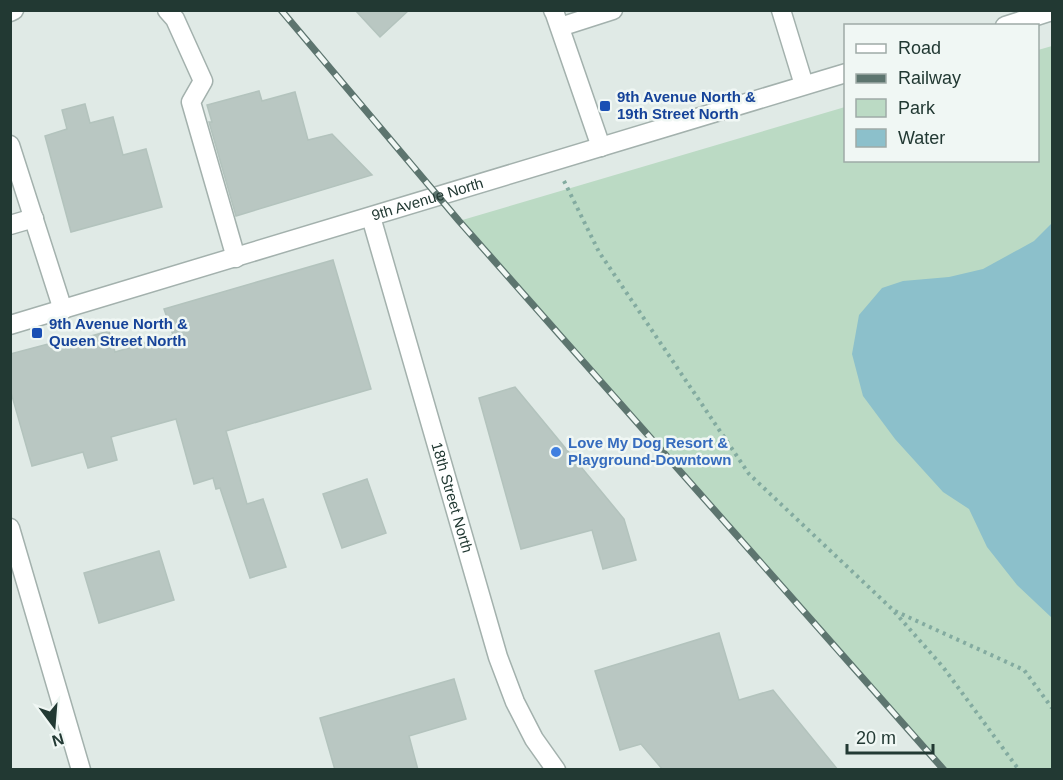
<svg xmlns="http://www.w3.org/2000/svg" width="1063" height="780" viewBox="0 0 1063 780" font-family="Helvetica,sans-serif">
  <rect width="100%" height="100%" fill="#e0eae6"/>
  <path fill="#bbdac4" d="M 1052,46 L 1052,769 L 944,769 L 459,221 L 845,107 L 846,160 L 1038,160 L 1038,50 Z"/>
  <path fill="#8cc0cb" d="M 1052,223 L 1052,618 L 1017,585 L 987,547 L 969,509 L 943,492 L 895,439 L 863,396 L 852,354 L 859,315 L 882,288 L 903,281 L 949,277 L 983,269 L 1034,241 Z"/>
  <path fill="#b9c7c2" stroke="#b3c3bd" stroke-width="1.5" d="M 355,10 L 409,10 L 380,37 Z
    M 259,91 L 262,101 L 295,92 L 308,140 L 332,134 L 372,175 L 236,216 L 209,122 L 212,122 L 207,105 Z
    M 85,104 L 90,123 L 113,117 L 123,155 L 146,149 L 162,207 L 71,232 L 45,136 L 67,129 L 62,110 Z
    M 333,260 L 371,389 L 226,431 L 247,504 L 263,499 L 286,567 L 250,578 L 220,488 L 216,489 L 213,478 L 194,484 L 176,419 L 111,437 L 117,460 L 88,468 L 83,452 L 32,466 L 10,389 L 10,354 L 52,343 L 52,347 L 109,331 L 115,352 L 173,335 L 164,309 Z
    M 515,387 L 624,519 L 636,560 L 603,569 L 592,530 L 521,549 L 479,398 Z
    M 367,479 L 386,533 L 342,548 L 323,494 Z
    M 159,551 L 174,600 L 99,623 L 84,573 Z
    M 719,633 L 739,700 L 773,690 L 838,770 L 663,770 L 641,744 L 620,750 L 595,671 Z
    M 454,679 L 466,719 L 409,736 L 418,770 L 335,770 L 320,718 Z"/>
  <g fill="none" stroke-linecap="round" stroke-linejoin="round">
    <defs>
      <g id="minor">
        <path d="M 167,10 L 175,19 L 203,81 L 191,102 L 236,258"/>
        <path d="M 553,10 L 555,14 L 601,147"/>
        <path d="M 781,10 L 804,85"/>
        <path d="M 10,12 L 14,10"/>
        <path d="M 1005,26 L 1052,11"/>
        <path d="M 560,27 L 613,10"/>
        <path d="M 10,145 L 63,310"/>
        <path id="s1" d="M 371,217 L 498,657 L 515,702 L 534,739 L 556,770"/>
        <path d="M 10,225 L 34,218"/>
        <path id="s2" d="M 10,325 L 846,73"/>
        <path d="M 10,528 L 81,770"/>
      </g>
    </defs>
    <use href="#minor" stroke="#a3b1ad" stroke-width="21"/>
    <path stroke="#83aba0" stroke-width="4" stroke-dasharray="3 4.5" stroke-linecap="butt" d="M 564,181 L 599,252 L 749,474 L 892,609 L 943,667 L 1019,770
      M 895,611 L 1024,670 L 1052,708"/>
    <use href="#minor" stroke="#fff" stroke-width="18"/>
    <defs>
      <path id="rail" d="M 281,10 L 459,221 L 944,770"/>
    </defs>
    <use href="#rail" stroke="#5d756f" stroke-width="7"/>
    <use href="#rail" stroke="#f0f7f4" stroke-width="4.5" stroke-dasharray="14" stroke-linecap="butt"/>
  </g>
  <g fill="#1a4fb4" stroke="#f0f7f4" stroke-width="2">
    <rect x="599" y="100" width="12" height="12" rx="3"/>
    <rect x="31" y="327" width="12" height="12" rx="3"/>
  </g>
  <circle fill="#3f7fe0" stroke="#f0f7f4" stroke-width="2" cx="556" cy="452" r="6"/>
  <g text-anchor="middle" stroke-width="5" stroke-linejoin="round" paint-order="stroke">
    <g font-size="15" font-weight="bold" fill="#164399" stroke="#f0f7f4" text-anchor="start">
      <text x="617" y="102">9th Avenue North &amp;<tspan x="617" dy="17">19th Street North</tspan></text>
      <text x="49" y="329">9th Avenue North &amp;<tspan x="49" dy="17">Queen Street North</tspan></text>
    </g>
    <g font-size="15" fill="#223933" stroke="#f0f7f4">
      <text dy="5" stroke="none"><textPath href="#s2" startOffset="436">9th Avenue North</textPath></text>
      <text dy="5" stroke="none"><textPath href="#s1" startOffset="292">18th Street North</textPath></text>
    </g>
    <g font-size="15" font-weight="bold" fill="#366cbe" stroke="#f0f7f4" text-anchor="start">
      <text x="568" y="448">Love My Dog Resort &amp;<tspan x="568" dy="17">Playground-Downtown</tspan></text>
    </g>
  </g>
  <rect width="1063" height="780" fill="none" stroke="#223933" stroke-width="24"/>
  <rect x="844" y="24" width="195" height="138" fill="#f0f7f4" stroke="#9eaba7" stroke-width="1.5"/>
  <rect x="856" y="44" width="30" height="9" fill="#ffffff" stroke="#9eaba7" stroke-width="1.5"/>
  <text x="898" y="54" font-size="18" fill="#223933">Road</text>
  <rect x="856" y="74" width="30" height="9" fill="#5d756f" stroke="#9eaba7" stroke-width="1.5"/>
  <text x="898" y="84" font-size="18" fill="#223933">Railway</text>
  <rect x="856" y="99" width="30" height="18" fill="#bbdac4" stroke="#9eaba7" stroke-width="1.5"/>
  <text x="898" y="114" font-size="18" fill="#223933">Park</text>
  <rect x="856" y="129" width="30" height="18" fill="#8cc0cb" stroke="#9eaba7" stroke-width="1.5"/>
  <text x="898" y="144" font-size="18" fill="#223933">Water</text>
  <g transform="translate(54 726) rotate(164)" stroke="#f0f7f4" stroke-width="4.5" paint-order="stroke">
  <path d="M0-4.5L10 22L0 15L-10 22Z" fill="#223933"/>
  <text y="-9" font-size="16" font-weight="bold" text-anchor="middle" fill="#223933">N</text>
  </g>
  <path d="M847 744v9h86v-9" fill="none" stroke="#223933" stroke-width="3"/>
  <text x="856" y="744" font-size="18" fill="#223933" stroke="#f0f7f4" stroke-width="4.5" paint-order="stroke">20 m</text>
</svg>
